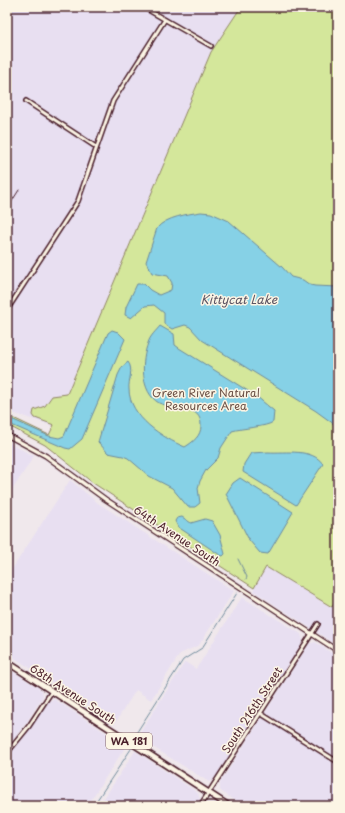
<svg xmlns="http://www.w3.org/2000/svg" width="345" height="813" viewBox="0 0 345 813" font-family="'Playpen Sans',sans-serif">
  <rect width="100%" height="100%" fill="#f0e8ec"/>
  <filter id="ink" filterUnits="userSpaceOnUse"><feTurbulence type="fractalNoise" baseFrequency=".025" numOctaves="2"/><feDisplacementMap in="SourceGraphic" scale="8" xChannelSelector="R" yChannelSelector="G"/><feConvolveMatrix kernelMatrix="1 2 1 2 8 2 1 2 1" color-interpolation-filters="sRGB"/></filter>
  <g filter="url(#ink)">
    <path fill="#e8dff1" d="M 7,7 L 241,7 L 211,52 L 53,426 L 13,413 L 7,409 Z
      M 7,442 L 34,456 L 7,498 Z
      M 70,480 L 98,503 L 234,591 L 199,645 L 180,654 L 151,700 L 136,690 L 115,723 L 7,653 L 7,577 Z
      M 266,567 L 331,607 L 338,597 L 338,646 L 254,591 L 254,588 Z
      M 242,597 L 301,634 L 303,641 L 215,778 L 209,782 L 137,737 L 185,662 L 196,669 Z
      M 315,642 L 338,657 L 338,806 L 244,806 L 222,792 L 220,790 L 220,783 L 309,644 Z
      M 7,668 L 42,690 L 43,696 L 27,722 L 7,747 Z
      M 54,699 L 126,746 L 87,806 L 7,806 L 7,759 L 49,701 Z
      M 135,751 L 198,793 L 200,799 L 197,806 L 99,806 Z"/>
    <path fill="#d4e79b" stroke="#8f8363" d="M 241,7 L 338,7 L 338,597 L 332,607 L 266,567 L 254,588 L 93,483 L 45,445 L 7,425 L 7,415 L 49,435 L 54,425 L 35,418 L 33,415 L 34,410 L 45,406 L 52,396 L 67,394 L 211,52 Z"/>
    <path fill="#86d1e6" stroke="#6e8a9b" d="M 201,212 L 211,213 L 229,221 L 282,267 L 291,277 L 303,280 L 310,285 L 315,286 L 338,287 L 338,427 L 316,411 L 202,340 L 190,327 L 185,325 L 172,329 L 164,324 L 164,313 L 154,305 L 145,306 L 131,318 L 125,315 L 126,307 L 137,284 L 144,284 L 150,290 L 159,295 L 171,290 L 172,283 L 168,276 L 152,273 L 146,262 L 157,228 C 166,217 188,214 201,212 Z
      M 160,326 L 174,334 L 175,345 L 179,348 L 256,396 L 274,411 L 273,422 C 267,427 242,428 232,431 L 221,448 L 218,458 L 206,470 L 200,481 L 198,488 L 200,503 L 195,507 L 188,507 L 172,488 L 149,476 L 128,458 L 123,456 L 108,453 L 98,442 L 118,375 L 122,367 L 128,362 C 134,369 128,381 129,389 C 129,417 163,438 185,447 C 193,442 201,436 201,426 C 202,404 172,409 159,403 C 140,392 141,361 148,343 C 150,336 156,331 160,326 Z
      M 112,330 L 118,332 L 125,339 L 82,439 L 70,449 L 65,448 L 7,423 L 7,417 L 49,436 L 59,438 L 64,436 L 108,333 Z
      M 268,452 C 286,453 312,448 323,464 L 296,505 L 243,472 L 244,464 L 251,453 Z
      M 240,478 L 293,512 L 268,554 L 260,553 L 249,540 L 226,494 L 233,483 Z
      M 182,517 L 191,523 L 205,519 L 212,521 L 220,535 L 225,554 L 223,556 L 220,555 L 178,527 L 175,521 L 177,518 Z"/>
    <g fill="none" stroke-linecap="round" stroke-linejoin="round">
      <path stroke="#6e8a9b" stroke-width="1" d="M 238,559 L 247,577 L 246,579
        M 135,735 L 183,660 L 202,648 L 237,593
        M 93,806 L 131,749"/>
      <defs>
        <path id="minor" d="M 143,7 L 211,46
          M 26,101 L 96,147
          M 7,310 L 78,201 L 113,101 L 164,21
          M 260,713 L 338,762
          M 7,753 L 29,726 L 52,691
          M 200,806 L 318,624"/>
        <path id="tertiary" d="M 7,435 L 46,456 L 105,499 L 338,651"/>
        <path id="primary" d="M 7,662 L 229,806"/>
      </defs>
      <use href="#minor" stroke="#4a1f2b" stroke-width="6"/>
      <use href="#tertiary" stroke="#4a1f2b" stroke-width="6"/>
      <use href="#primary" stroke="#4a1f2b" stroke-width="8"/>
      <use href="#minor" stroke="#fcf5e5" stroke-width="3"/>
      <use href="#tertiary" stroke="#fcf5e5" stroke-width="3.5"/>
      <use href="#primary" stroke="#fcf5e5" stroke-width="4.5"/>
      <path stroke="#4a1f2b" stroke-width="1" d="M 7,209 L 19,190"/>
    </g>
  </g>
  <g text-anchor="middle" stroke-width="3" stroke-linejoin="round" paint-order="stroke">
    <rect fill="#fcf5e5" stroke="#7f5f63" stroke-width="1" x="106" y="733" width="46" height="16" rx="3"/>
    <g font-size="10" font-weight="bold" fill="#4a1f2b">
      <text x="129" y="745">WA 181</text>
    </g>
    <g font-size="11" fill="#6c5147" stroke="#fcf5e5">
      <text x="206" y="397">Green River Natural<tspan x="206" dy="13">Resources Area</tspan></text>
    </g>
    <g font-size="11" fill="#4a1f2b" stroke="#fcf5e5">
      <text transform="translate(177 536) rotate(33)" y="4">64th Avenue South</text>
      <text transform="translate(73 694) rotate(33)" y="4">68th Avenue South</text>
      <text transform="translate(252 710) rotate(-57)" y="4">South 216th Street</text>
    </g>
    <g font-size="12" font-style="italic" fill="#5c5463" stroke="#fcf5e5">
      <text x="239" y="304">Kittycat Lake</text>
    </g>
  </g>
  <rect width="345" height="813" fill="none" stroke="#fcf5e5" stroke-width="24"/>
  <rect x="12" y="12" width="321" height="789" fill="none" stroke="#4a1f2b" stroke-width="1.5" filter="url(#ink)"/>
</svg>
